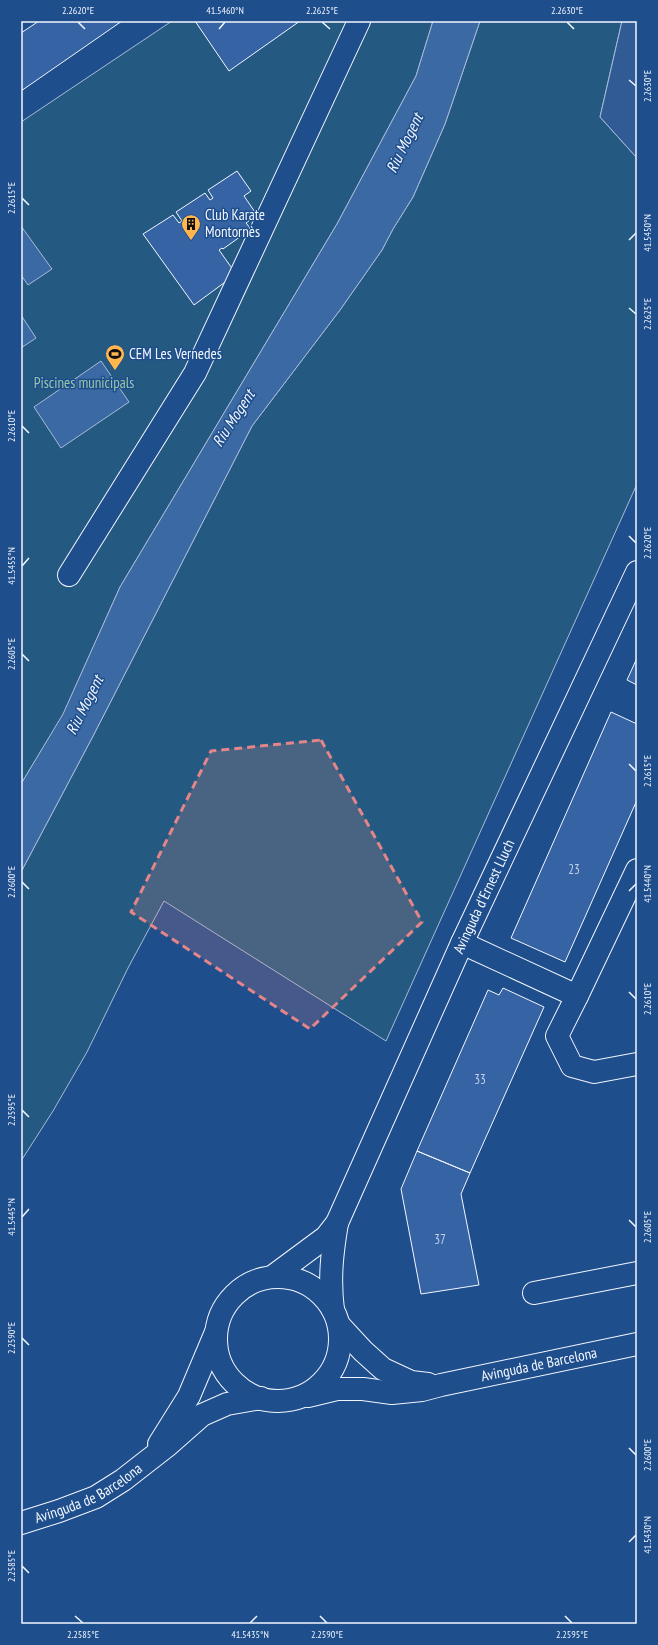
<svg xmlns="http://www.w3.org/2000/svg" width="658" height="1645" viewBox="0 0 658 1645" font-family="'PT Sans Narrow',sans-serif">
  <rect width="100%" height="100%" fill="#1f4e8c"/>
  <path fill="#245a82" stroke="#a8bbd7" d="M 172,21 L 433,21 L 416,76 L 337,224 L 120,587 L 63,715 L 21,784 L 21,122 Z
    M 480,21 L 622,21 L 600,117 L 637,158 L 637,484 L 386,1041 L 164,901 L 128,968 L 87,1052 L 53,1111 L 21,1161 L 21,872 L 92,738 L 252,426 L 340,310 L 382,250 L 393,229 L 413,197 L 445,124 Z"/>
  <path fill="#305b95" stroke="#a8bbd7" d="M 622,21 L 637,21 L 637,158 L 600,117 Z"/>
  <path fill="#3b69a3" stroke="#a8bbd7" d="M 433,21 L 480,21 L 445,124 L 413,197 L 393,229 L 382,250 L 340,310 L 252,426 L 92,738 L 21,872 L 21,784 L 63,714 L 120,587 L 337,224 L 416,76 Z
    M 21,226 L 52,269 L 28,285 L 21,275 Z
    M 21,315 L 36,338 L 21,348 Z
    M 101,361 L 129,402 L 61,448 L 34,407 Z"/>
  <path fill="#3563a3" stroke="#f2f6ff" d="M 39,21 L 122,21 L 21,91 L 21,33 Z
    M 195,21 L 300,21 L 229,71 Z
    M 237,171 L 251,191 L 244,196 L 257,215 L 246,223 L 251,229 L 223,249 L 222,248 L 219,250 L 236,274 L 194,305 L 143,234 L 173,215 L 179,223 L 182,221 L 176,212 L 205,193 L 210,200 L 213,198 L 208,190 Z
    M 637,658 L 637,685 L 627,680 Z
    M 611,712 L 637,724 L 637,800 L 565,962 L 511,938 Z
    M 503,988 L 544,1007 L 470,1173 L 417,1151 L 488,990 L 499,995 Z
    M 417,1151 L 470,1173 L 461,1194 L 479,1285 L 421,1294 L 401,1189 Z"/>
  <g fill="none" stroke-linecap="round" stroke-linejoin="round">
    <defs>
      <g id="minor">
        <path d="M 69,575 L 195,373 L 359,21"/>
        <path d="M 637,870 L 577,996 L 557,1036 L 572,1066 L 594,1072 L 637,1064"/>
        <path d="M 462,943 L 577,996"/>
        <path id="s1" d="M 272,1277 L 326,1237 L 337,1223 L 462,943 L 637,572"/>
        <circle cx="278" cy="1339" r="62"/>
        <path d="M 534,1293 L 637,1273"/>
        <path d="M 333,1310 C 329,1279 332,1253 337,1223"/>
        <path d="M 339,1325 L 363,1351 L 383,1369 L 411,1382 L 428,1384"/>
        <path id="s2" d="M 308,1396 L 337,1389 L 363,1389 L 392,1393 L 422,1390 L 441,1385 L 637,1344"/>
        <path d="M 159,1444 L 189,1396 L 216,1332"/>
        <path id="s3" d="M 21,1523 L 59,1511 L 96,1497 L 123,1480 L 168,1445 L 202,1415 L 227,1404 L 261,1398"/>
      </g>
    </defs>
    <use href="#minor" stroke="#f2f6ff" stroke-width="24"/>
    <use href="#minor" stroke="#1f4e8c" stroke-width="22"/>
  </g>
  <path fill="#e38589" fill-opacity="0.2" stroke="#e38589" stroke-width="3" stroke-dasharray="8 5" stroke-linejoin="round" d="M 321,740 L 422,922 L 310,1029 L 131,912 L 211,751 Z"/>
  <path fill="none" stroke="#f2f6ff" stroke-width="1.5" d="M 78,22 L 85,29M 322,22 L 330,29M 567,22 L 574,29M 219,29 L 225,22M 629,80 L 636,86M 22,198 L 29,205M 629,240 L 636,233M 629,308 L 636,314M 22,426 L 29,433M 629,536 L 636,543M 22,566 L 29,558M 22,654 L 29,661M 629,764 L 636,771M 22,882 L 29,889M 629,891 L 636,884M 629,992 L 636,999M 22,1110 L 29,1117M 22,1217 L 29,1209M 629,1220 L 636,1227M 22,1338 L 29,1345M 629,1448 L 636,1455M 629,1542 L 636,1535M 22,1566 L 29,1573M 75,1616 L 83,1623M 320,1616 L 327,1623M 565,1616 L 572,1623M 250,1623 L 257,1616"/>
  <defs>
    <symbol id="building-pin" viewBox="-11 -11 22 30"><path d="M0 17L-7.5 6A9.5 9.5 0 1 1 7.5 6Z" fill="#ffb74d" stroke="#1f4e8c"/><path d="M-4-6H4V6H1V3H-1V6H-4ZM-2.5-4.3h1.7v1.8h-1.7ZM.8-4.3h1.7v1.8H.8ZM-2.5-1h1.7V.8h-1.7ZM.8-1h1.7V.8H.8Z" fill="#111"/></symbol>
    <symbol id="stadium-pin" viewBox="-11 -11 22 30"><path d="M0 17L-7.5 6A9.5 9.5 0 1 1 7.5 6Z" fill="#ffb74d" stroke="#1f4e8c"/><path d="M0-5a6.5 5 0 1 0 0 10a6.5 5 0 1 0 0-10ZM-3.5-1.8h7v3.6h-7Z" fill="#111"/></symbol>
  </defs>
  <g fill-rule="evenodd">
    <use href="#building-pin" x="180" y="213" width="22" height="30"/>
    <use href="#stadium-pin" x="104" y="343" width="22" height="30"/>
  </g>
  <g text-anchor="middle" stroke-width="3" stroke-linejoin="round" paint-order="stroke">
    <g font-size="13" fill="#c3d1e8">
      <text x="574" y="874">23</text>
      <text x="480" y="1084">33</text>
      <text x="440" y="1244">37</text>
    </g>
    <g font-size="15" fill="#f2f6ff" stroke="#1f4e8c" text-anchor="start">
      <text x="205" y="220">Club Karate<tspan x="205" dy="17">Montornès</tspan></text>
      <text x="129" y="359">CEM Les Vernedes</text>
    </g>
    <g font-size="15" fill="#97c8a6" stroke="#1f4e8c">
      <text x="84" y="388">Piscines municipals</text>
    </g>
    <g font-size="15" fill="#f2f6ff" stroke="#1f4e8c">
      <text dy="5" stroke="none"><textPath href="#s1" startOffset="443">Avinguda d'Ernest Lluch</textPath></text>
      <text dy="5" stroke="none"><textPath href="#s2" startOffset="235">Avinguda de Barcelona</textPath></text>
      <text dy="5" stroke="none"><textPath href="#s3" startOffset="74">Avinguda de Barcelona</textPath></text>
    </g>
    <g font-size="16" font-style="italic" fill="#f2f6ff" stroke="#1f4e8c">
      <text transform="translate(404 143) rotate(-64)" y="6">Riu Mogent</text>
      <text transform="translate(233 418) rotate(-57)" y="6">Riu Mogent</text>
      <text transform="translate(84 705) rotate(-63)" y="6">Riu Mogent</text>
    </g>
  </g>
  <rect width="658" height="1645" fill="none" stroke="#1f4e8c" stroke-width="44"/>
  <rect x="22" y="22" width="614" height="1601" fill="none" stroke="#f2f6ff" stroke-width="1.5"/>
  <g font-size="10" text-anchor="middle" fill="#f2f6ff">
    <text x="78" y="14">2.2620°E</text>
    <text x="225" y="14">41.5460°N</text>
    <text x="322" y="14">2.2625°E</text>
    <text x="567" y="14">2.2630°E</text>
    <text transform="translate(647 86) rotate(-90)" y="4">2.2630°E</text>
    <text transform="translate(11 198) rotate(-90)" y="4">2.2615°E</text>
    <text transform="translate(647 233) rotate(-90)" y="4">41.5450°N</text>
    <text transform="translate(647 314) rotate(-90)" y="4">2.2625°E</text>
    <text transform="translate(11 426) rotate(-90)" y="4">2.2610°E</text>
    <text transform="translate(647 543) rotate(-90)" y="4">2.2620°E</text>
    <text transform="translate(11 566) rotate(-90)" y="4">41.5455°N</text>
    <text transform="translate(11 654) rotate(-90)" y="4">2.2605°E</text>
    <text transform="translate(647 771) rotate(-90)" y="4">2.2615°E</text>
    <text transform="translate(11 882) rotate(-90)" y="4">2.2600°E</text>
    <text transform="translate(647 884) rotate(-90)" y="4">41.5440°N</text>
    <text transform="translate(647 999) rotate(-90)" y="4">2.2610°E</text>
    <text transform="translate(11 1110) rotate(-90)" y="4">2.2595°E</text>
    <text transform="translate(11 1217) rotate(-90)" y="4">41.5445°N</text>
    <text transform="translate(647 1227) rotate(-90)" y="4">2.2605°E</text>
    <text transform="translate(11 1338) rotate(-90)" y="4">2.2590°E</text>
    <text transform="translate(647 1455) rotate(-90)" y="4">2.2600°E</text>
    <text transform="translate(647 1535) rotate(-90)" y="4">41.5430°N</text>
    <text transform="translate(11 1566) rotate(-90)" y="4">2.2585°E</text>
    <text x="83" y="1638">2.2585°E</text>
    <text x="250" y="1638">41.5435°N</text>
    <text x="327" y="1638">2.2590°E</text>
    <text x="572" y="1638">2.2595°E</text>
  </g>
</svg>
